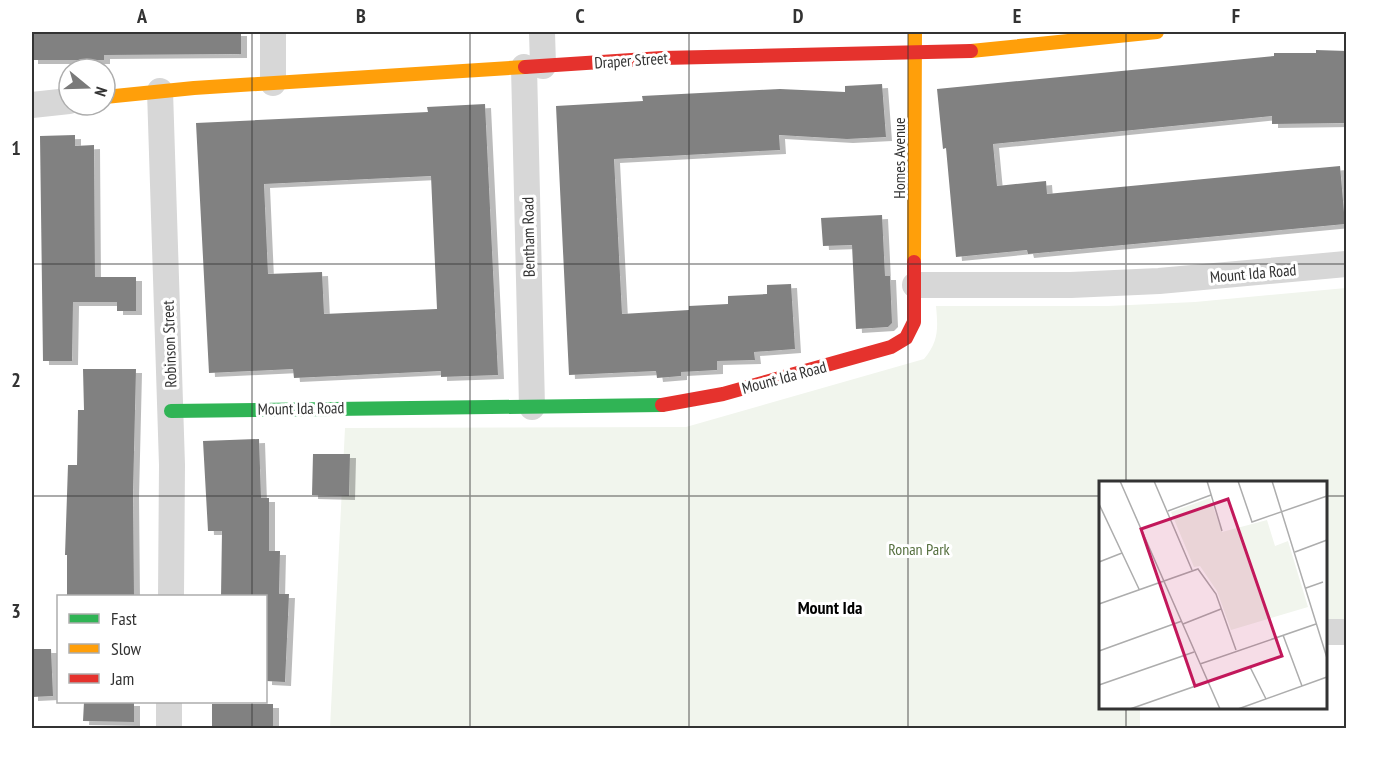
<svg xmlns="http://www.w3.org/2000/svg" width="1378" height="760" viewBox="0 0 1378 760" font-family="'PT Sans Narrow',sans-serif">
  <defs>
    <filter id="shadow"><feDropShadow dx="6" dy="4" stdDeviation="0" flood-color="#0004"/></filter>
  </defs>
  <rect width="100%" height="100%" fill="#fff"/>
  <path fill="#f1f5ed" d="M 1346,288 L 1346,622 L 1326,622 L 1326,482 L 1100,482 L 1100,708 L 1140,708 L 1140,728 L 330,728 L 345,428 L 686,427 L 924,359 C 939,341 938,328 936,306 L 1108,306 L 1195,302 Z"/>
  <path fill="#818181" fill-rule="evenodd" filter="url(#shadow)" d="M 32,32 L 241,32 L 241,54 L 104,55 L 104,60 L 32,60 Z
    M 1316,50 L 1347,51 L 1345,123 L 1272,124 L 1272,116 L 993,144 L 997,186 L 1046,181 L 1047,194 L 1340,166 L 1345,224 L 1028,254 L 1027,250 L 956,257 L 946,148 L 943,149 L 937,89 L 1274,56 L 1274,53 L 1316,53 Z
    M 882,84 L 886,137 L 847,139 L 779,135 L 780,150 L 614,159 L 622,314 L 689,310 L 689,306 L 728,304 L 728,296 L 767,294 L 767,285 L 791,284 L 795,349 L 754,352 L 755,360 L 717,361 L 717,370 L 681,372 L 681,376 L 657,378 L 656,371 L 569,375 L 556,106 L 643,101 L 642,96 L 780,89 L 845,92 L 845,86 Z
    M 485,104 L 498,375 L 441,377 L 441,371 L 294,378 L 293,369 L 209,373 L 196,123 L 428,112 L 427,107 ZM 431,176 L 437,309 L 324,314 L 322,272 L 268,274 L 264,184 Z
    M 75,135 L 75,146 L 94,145 L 95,277 L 136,277 L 136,311 L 117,311 L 117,302 L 73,302 L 72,361 L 43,361 L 40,136 Z
    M 882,215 L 885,276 L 890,276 L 892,323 L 888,327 L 856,329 L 852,245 L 823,246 L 821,218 Z
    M 83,369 L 136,369 L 133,493 L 134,597 L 67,597 L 67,555 L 65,555 L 68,465 L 77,465 L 78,410 L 84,410 Z
    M 259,439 L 261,498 L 269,498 L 269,551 L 280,551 L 279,594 L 289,594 L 285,682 L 266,681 L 266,597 L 221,597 L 222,531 L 208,531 L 203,441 Z
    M 313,454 L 350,454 L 349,496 L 312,495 Z
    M 32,649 L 51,649 L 53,696 L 32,697 Z
    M 84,702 L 134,702 L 134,722 L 83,721 Z
    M 212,704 L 273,704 L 273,729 L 212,729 Z"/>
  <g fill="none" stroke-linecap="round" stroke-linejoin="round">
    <path stroke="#d7d7d7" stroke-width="26" d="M 542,32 L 543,66
      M 524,67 L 532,407
      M 273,83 L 273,32
      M 160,91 L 172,465 L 171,596
      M 32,105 L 69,101
      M 915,285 L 1071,285 L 1159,281 L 1346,264
      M 1326,632 L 1346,632
      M 169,728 L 169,702"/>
    <path stroke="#30b455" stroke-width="14" d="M 171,411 L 662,405"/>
    <path stroke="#ff9f0a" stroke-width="14" d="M 971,51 L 1157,32
      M 105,97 L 194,88 L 525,67
      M 914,262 L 915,32"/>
    <path stroke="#e5322d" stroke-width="14" d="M 525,67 L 662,58 L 971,51
      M 662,405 L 723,394 L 891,347 L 906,338 L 914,322 L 914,262"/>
  </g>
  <path fill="none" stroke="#333" stroke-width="1.5" stroke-opacity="0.55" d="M 252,32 L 252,596M 470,32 L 470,728M 689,32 L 689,728M 908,32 L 908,728M 1126,32 L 1126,482M 32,264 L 1346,264M 32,496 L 1100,496M 1326,496 L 1346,496M 252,702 L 252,728M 1126,708 L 1126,728"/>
  <g text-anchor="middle" stroke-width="6" stroke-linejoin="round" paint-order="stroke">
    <g font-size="16" fill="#333" stroke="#fff">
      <text transform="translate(631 60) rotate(-4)" y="6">Draper Street</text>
      <text transform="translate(899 158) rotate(-90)" y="6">Homes Avenue</text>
      <text transform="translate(528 237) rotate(-91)" y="6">Bentham Road</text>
      <text transform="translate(1253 273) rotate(-5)" y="6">Mount Ida Road</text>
      <text transform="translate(169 344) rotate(-92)" y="6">Robinson Street</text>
      <text transform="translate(784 377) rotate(-15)" y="6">Mount Ida Road</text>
      <text transform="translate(301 408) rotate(-1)" y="6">Mount Ida Road</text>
    </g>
    <g font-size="16" fill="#56703f" stroke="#fff">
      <text x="919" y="555">Ronan Park</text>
    </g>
    <g font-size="18" font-weight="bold" fill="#000" stroke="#fff">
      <text x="830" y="614">Mount Ida</text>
    </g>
  </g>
  <g transform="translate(1099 481)">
    <rect width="228" height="228" fill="#fff"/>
    <path d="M 111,17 L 123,51 L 168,39 L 176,65 L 189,60 L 209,126 L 132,149 L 118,110 L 101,85 L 95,86 L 72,31 Z" fill="#f1f5ed"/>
    <path fill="none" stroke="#adadad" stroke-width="1.5" d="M 21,0 L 121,228M 55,0 L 93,89M 108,0 L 123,50M 139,0 L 153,41 L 228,15M 173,0 L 228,177M 0,23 L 40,108M 69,30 L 112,14M 196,71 L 228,59M 0,81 L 23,72M 207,107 L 224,101M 0,123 L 99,88 L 117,113 L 137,169M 84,143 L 122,128M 184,154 L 203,205M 0,170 L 83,140M 101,183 L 217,143M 0,204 L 95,171M 31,228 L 151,186 L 167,218M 139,228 L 228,196"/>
    <path fill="#c2185b" fill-opacity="0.15" stroke="#c2185b" stroke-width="3" d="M 129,18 L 183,175 L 96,205 L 42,48 Z"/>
    <rect width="228" height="228" fill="none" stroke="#333" stroke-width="3"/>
  </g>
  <rect width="1378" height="760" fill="none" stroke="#ffffff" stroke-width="66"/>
  <rect x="57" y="595" width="210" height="108" fill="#ffffff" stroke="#adadad" stroke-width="1.5"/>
  <rect x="69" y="614" width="30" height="9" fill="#30b455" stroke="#adadad" stroke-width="1.5"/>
  <text x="111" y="625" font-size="18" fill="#333333">Fast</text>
  <rect x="69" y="644" width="30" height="9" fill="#ff9f0a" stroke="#adadad" stroke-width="1.5"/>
  <text x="111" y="655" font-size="18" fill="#333333">Slow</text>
  <rect x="69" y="674" width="30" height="9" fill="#e5322d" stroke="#adadad" stroke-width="1.5"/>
  <text x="111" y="685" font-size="18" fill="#333333">Jam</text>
  <g transform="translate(87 87) rotate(109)"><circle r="28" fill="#ffffff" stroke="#adadad" stroke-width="1.5"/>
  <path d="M0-4.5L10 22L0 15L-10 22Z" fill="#7a7a7a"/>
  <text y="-9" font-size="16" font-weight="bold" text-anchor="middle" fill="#333333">N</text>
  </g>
  <rect x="33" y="33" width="1312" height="694" fill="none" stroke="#333" stroke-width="2"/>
  <g font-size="20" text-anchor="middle" font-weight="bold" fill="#333">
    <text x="142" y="23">A</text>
    <text x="361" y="23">B</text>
    <text x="580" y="23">C</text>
    <text x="798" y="23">D</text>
    <text x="1017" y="23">E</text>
    <text x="1236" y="23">F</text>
    <text x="16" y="155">1</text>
    <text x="16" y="387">2</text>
    <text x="16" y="618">3</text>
  </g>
</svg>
